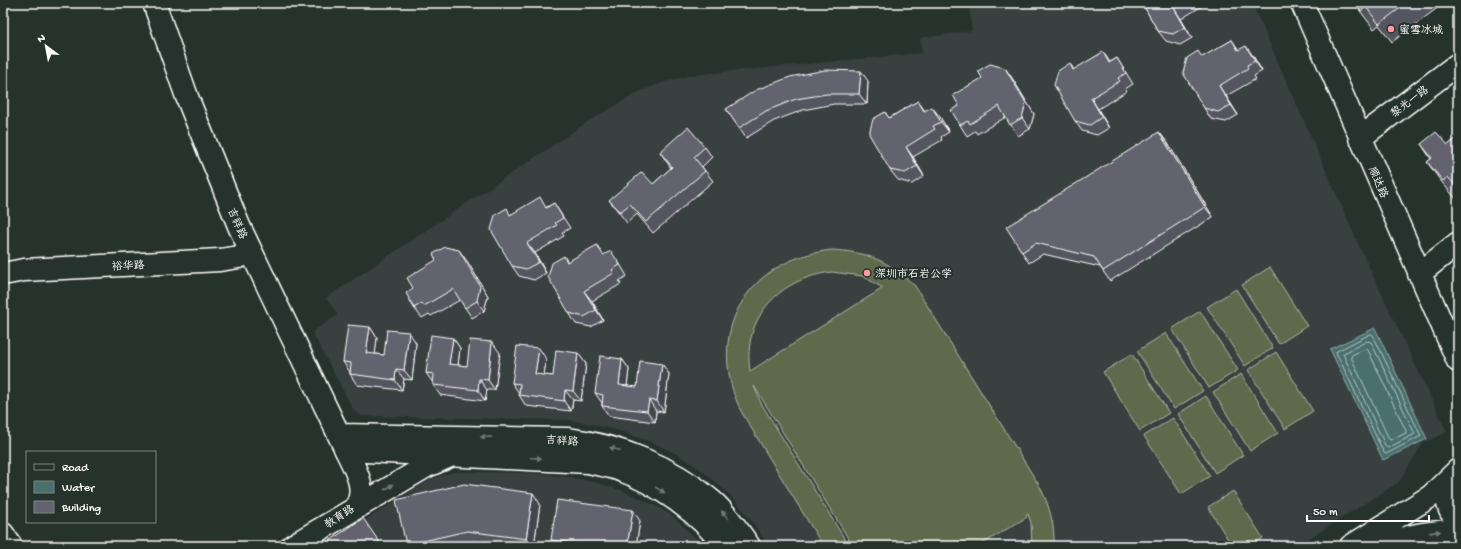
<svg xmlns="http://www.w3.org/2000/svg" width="1461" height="549" viewBox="0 0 1461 549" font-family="'Gochi Hand','LXGW WenKai TC',sans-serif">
  <rect width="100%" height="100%" fill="#26332d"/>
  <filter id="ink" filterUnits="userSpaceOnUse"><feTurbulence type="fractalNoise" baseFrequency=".025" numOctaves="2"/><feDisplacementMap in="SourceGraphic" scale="8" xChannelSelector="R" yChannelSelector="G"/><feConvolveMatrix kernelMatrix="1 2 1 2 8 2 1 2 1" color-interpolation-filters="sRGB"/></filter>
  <g filter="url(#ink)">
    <path fill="#384141" d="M 969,3 L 1252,3 L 1360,248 L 1447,432 L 1423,443 L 1399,482 L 1297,546 L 769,546 L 749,517 L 730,495 L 703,471 L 679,455 L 656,444 L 620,431 L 592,424 L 568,420 L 362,416 L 354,411 L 312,332 L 338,315 L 326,298 L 589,121 L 639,92 L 664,82 L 692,75 L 922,53 L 920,38 L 972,31 Z
      M 454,472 L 534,473 L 570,477 L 597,483 L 623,491 L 654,505 L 671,515 L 704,546 L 324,546 L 431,479 Z"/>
    <path fill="#5e6b4d" stroke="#aeb5a6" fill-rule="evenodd" d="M 832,250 C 868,252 889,261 915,286 L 1039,485 C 1049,504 1055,524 1054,546 L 1032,546 L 1031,523 L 1028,514 L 1026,515 L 1027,517 L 979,546 L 853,546 L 754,386 L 761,403 L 849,546 L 823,546 L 742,413 C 703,335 745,259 832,250 ZM 832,272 L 862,276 L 883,288 L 750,371 C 742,317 780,278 832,272 Z
      M 1270,267 L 1307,326 L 1279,344 L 1242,285 Z
      M 1236,289 L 1273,348 L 1245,366 L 1207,307 Z
      M 1200,311 L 1238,370 L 1209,388 L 1172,329 Z
      M 1166,333 L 1203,391 L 1174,409 L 1137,351 Z
      M 1276,352 L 1313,411 L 1285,429 L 1248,370 Z
      M 1132,354 L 1169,413 L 1140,431 L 1103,372 Z
      M 1241,374 L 1278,433 L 1250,451 L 1213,392 Z
      M 1206,396 L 1243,455 L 1215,473 L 1178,414 Z
      M 1173,418 L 1210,476 L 1181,494 L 1144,436 Z
      M 1233,491 L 1263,538 L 1251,546 L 1232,546 L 1208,507 Z"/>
    <path fill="#4a706e" stroke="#92a9a8" d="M 1375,328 L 1427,439 L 1383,460 L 1330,349 Z"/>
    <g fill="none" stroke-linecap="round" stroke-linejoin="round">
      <path stroke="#b7c6c5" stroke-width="1" d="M 1371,334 L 1373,335 L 1421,436 L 1386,454 L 1384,453 L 1336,352 Z
        M 1368,341 L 1371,342 L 1415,434 L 1388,448 L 1386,447 L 1343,354 Z
        M 1366,349 L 1368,350 L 1406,431 L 1406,433 L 1391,440 L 1389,439 L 1351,357 L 1352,355 Z"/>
      <defs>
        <path id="minor" d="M 154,3 L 187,97 L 239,226 L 339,435 L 567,439 C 619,446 671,466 712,501 C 726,513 738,530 749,546
          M 1302,3 L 1458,361
          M 1360,138 L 1458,64
          M 3,274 L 24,270 L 220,260 L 239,257 L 251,251
          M 1419,274 L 1458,243
          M 1452,477 C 1446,492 1444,509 1458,520
          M 356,507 C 368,489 354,467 346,450 L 588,462 C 598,464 608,466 618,469 C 656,482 701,514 724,546
          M 3,534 L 11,546
          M 292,546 L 425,467 L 448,457
          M 1351,546 L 1431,496 L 1458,470
          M 1386,546 C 1408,534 1434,532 1458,530"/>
        <path id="major" d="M 339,435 L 346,450"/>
      </defs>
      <use href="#minor" stroke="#fff" stroke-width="25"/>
      <use href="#major" stroke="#fff" stroke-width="25"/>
      <use href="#minor" stroke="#26332d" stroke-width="22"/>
      <use href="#major" stroke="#26332d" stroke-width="22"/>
    </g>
    <path fill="#55555f" stroke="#fff" d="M 1142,3 L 1207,3 L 1181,19 L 1192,38 L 1180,45 L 1166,41 L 1158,31 Z
      M 1354,3 L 1444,3 L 1392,42 L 1379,25 L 1374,29 Z
      M 1232,40 L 1239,50 L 1253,56 L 1262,71 L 1254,76 L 1256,79 L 1226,96 L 1238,115 L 1226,122 L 1211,119 L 1204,108 L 1203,57 Z
      M 1103,52 L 1110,62 L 1117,58 L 1133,84 L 1125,89 L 1127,91 L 1098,109 L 1109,128 L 1097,135 L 1082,131 L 1075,121 L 1070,63 L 1074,70 Z
      M 1005,68 L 1012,78 L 1034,114 L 1030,129 L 1018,136 L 1006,117 L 977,134 L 975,131 L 967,136 L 960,125 L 959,106 Z
      M 868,81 L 867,104 L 834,104 L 803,110 L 774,121 L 746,138 L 726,109 Z
      M 918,101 L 925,111 L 940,117 L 949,132 L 941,137 L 942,140 L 913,157 L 924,176 L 912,184 L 898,180 L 890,170 L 885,112 L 889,118 Z
      M 1159,132 L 1167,142 L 1213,217 L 1110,281 L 1100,267 L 1043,254 L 1029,263 L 1022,252 Z
      M 1458,137 L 1458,197 L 1456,199 L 1440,180 L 1427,162 L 1431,159 L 1421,144 L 1448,145 Z
      M 705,147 L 712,157 L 702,167 L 713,181 L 653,233 L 637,214 L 627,223 L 617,210 L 609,200 L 653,184 L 671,168 L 660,152 Z
      M 554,203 L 561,214 L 570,228 L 562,233 L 564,236 L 535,253 L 546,273 L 534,280 L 519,276 L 512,266 L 511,214 L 547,207 Z
      M 604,255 L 618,261 L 627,276 L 619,281 L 621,284 L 592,301 L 603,320 L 591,327 L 576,324 L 569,313 L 564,256 L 568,262 Z
      M 467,261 L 488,296 L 484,311 L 472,318 L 460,300 L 431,316 L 429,314 L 422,318 L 414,308 Z
      M 370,327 L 377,338 L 375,354 L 384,355 L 416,343 L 412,380 L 404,379 L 402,390 L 357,385 L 350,374 L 350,372 L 343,362 Z
      M 453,338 L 460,348 L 458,365 L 467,366 L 500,353 L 495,390 L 487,390 L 485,401 L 440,395 L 433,385 L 433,383 L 426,373 Z
      M 578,353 L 586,364 L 581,401 L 573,400 L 571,411 L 526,406 L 519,395 L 519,393 L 512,383 L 546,359 L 544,375 L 553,376 Z
      M 622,359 L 629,369 L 627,386 L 637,387 L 662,364 L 669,374 L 664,412 L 656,411 L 655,422 L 609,416 L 602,406 L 602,403 L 595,393 Z
      M 540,504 L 534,546 L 508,546 L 474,541 L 454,546 L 407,546 L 406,545 Z
      M 640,521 L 636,546 L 556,546 L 551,540 Z"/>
    <path fill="#45454e" stroke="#fff" d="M 1174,8 L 1181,19 L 1192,38 L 1185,27 Z
      M 1246,46 L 1253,56 L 1262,71 L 1255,61 Z
      M 1005,68 L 1012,78 L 1034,114 L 1030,129 L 1022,118 Z
      M 861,71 L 868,81 L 867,104 L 859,94 Z
      M 1219,86 L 1226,96 L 1238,115 L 1231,105 Z
      M 1091,98 L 1098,109 L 1109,128 L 1102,117 Z
      M 932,107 L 940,117 L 949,132 L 941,122 Z
      M 1159,132 L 1167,142 L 1213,217 L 1205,207 Z
      M 906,147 L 913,157 L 924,176 L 917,166 Z
      M 527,243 L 535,253 L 546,273 L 539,262 Z
      M 459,250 L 467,261 L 488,296 L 484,311 L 477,301 Z
      M 584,291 L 592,301 L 603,320 L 596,310 Z
      M 370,327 L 377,338 L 374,364 L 366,353 Z
      M 409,332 L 416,343 L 412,380 L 404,370 Z
      M 453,338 L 460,348 L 457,374 L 449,364 Z
      M 492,342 L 500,353 L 495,390 L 488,380 Z
      M 539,348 L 546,359 L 543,384 L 535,374 Z
      M 578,353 L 586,364 L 581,401 L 573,391 Z
      M 622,359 L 629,369 L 626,395 L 619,385 Z
      M 662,364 L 669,374 L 664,412 L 657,401 Z
      M 396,369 L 404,379 L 402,390 L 395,380 Z
      M 479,379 L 487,390 L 485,401 L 478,390 Z
      M 565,390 L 573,400 L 571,411 L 564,401 Z
      M 649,400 L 656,411 L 655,422 L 647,411 Z
      M 533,493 L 540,504 L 534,546 L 531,546 L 526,539 Z
      M 633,510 L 640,521 L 636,546 L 627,546 Z"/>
    <path fill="#63636f" stroke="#fff" d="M 1142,3 L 1182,3 L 1174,8 L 1185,27 L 1173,34 L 1158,31 Z
      M 1355,3 L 1407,3 L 1379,24 L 1366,7 L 1361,11 Z
      M 1232,40 L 1238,50 L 1246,46 L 1255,61 L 1247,65 L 1248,68 L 1219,86 L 1231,105 L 1218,112 L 1204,108 L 1183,73 L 1187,58 L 1198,51 L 1202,57 Z
      M 1103,52 L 1109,63 L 1117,58 L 1126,73 L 1118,78 L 1120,81 L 1091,98 L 1102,117 L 1090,125 L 1075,121 L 1054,85 L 1058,71 L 1070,63 L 1073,70 Z
      M 990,64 L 1005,68 L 1026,103 L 1022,118 L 1010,125 L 999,106 L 970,124 L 968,121 L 960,125 L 951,110 L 959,106 L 953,95 L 982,78 L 978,71 Z
      M 825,70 L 861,71 L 859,94 L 827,94 L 796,99 L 766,111 L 739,128 L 726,109 L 756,90 L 790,77 Z
      M 918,101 L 924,111 L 932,107 L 941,122 L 933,126 L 935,129 L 906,147 L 917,166 L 905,173 L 890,170 L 869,134 L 873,119 L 885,112 L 889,118 Z
      M 688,127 L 705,147 L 694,157 L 705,171 L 646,222 L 630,204 L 620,212 L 609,200 L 642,172 L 653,184 L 672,167 L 660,152 Z
      M 1159,132 L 1205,207 L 1103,271 L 1094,257 L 1036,243 L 1022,252 L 1006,227 Z
      M 1436,132 L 1448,145 L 1458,137 L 1458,189 L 1448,177 L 1443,181 L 1427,162 L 1432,158 L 1421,144 Z
      M 540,197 L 546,208 L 554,203 L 563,218 L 555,223 L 557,225 L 527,243 L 539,262 L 526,269 L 512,266 L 491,230 L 495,215 L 507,208 L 510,215 Z
      M 597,245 L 603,255 L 611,251 L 620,265 L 612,270 L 614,273 L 584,291 L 596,310 L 584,317 L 569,313 L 548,277 L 552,263 L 564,256 L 567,262 Z
      M 445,247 L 459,250 L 480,286 L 477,301 L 465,308 L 453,289 L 424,306 L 422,303 L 414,308 L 406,293 L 413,288 L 407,278 L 436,260 L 433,254 Z
      M 348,325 L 370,327 L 366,353 L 384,355 L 387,330 L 409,332 L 404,370 L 396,369 L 395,380 L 350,374 L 351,363 L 343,362 Z
      M 431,335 L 453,338 L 449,364 L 467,366 L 470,340 L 492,342 L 488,380 L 479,379 L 478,390 L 433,385 L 434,374 L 426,373 Z
      M 517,346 L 539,348 L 535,374 L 553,376 L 556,350 L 578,353 L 573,391 L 565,390 L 564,401 L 519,395 L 520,384 L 512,383 Z
      M 600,356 L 622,359 L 619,385 L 637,387 L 640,361 L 662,364 L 657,401 L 649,400 L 647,411 L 602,406 L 603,395 L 595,393 Z
      M 464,484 L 533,493 L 526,539 L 467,531 L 406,545 L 396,500 Z
      M 557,500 L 633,510 L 627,546 L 597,546 L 551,540 Z
      M 363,518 L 382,546 L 322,546 Z"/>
    <defs><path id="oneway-solid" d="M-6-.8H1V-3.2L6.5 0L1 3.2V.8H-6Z"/></defs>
    <g fill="#727a76">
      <use href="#oneway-solid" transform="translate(486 437) rotate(-179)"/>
      <use href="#oneway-solid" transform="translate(615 449) rotate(-163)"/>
      <use href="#oneway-solid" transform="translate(536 458) rotate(3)"/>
      <use href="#oneway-solid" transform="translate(389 487) rotate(-30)"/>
      <use href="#oneway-solid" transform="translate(660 490) rotate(31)"/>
      <use href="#oneway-solid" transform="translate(725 515) rotate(-132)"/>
      <use href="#oneway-solid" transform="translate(1435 532) rotate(-7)"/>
    </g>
  </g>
  <g fill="#ff9aa2" stroke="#26332d" stroke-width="1.5">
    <circle cx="1391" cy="29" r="4"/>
    <circle cx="867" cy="273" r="4"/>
  </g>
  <g text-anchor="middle" stroke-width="4" stroke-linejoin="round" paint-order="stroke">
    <g font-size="11" fill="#fff" stroke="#26332d" text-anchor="start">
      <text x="1399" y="33">蜜雪冰城</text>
      <text x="875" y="277">深圳市石岩公学</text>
    </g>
    <g font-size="11" fill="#fff" stroke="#26332d">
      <text transform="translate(1409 101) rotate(-37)" y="4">黎光一路</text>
      <text transform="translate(1379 182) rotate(66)" y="4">顺达路</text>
      <text transform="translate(238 223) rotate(66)" y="4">吉祥路</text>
      <text transform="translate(128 265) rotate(-3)" y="4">裕华路</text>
      <text transform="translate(562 440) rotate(4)" y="4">吉祥路</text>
      <text transform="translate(339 516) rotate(-33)" y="4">教育路</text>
    </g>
  </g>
  <rect width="1461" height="549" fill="none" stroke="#26332d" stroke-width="16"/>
  <rect x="8" y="8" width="1445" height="533" fill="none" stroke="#fff" stroke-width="1.5" filter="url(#ink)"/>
  <rect x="26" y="451" width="130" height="72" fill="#26332d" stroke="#7d8581"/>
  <rect x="34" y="464" width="20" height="6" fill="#26332d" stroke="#7d8581"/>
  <text x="62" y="471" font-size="12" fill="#ffffff">Road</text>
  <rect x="34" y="481" width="20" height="12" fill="#4a706e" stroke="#7d8581"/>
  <text x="62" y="491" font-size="12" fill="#ffffff">Water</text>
  <rect x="34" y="501" width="20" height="12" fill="#63636f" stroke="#7d8581"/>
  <text x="62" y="511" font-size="12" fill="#ffffff">Building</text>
  <g transform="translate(46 46) rotate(328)" stroke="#26332d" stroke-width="3" paint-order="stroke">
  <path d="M0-3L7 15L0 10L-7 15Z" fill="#ffffff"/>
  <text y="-6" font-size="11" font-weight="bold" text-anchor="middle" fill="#ffffff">N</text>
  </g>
  <path d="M1307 515v6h122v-6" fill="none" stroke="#ffffff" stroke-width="2"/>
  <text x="1313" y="515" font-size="12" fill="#ffffff" stroke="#26332d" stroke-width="3" paint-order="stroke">50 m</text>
</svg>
